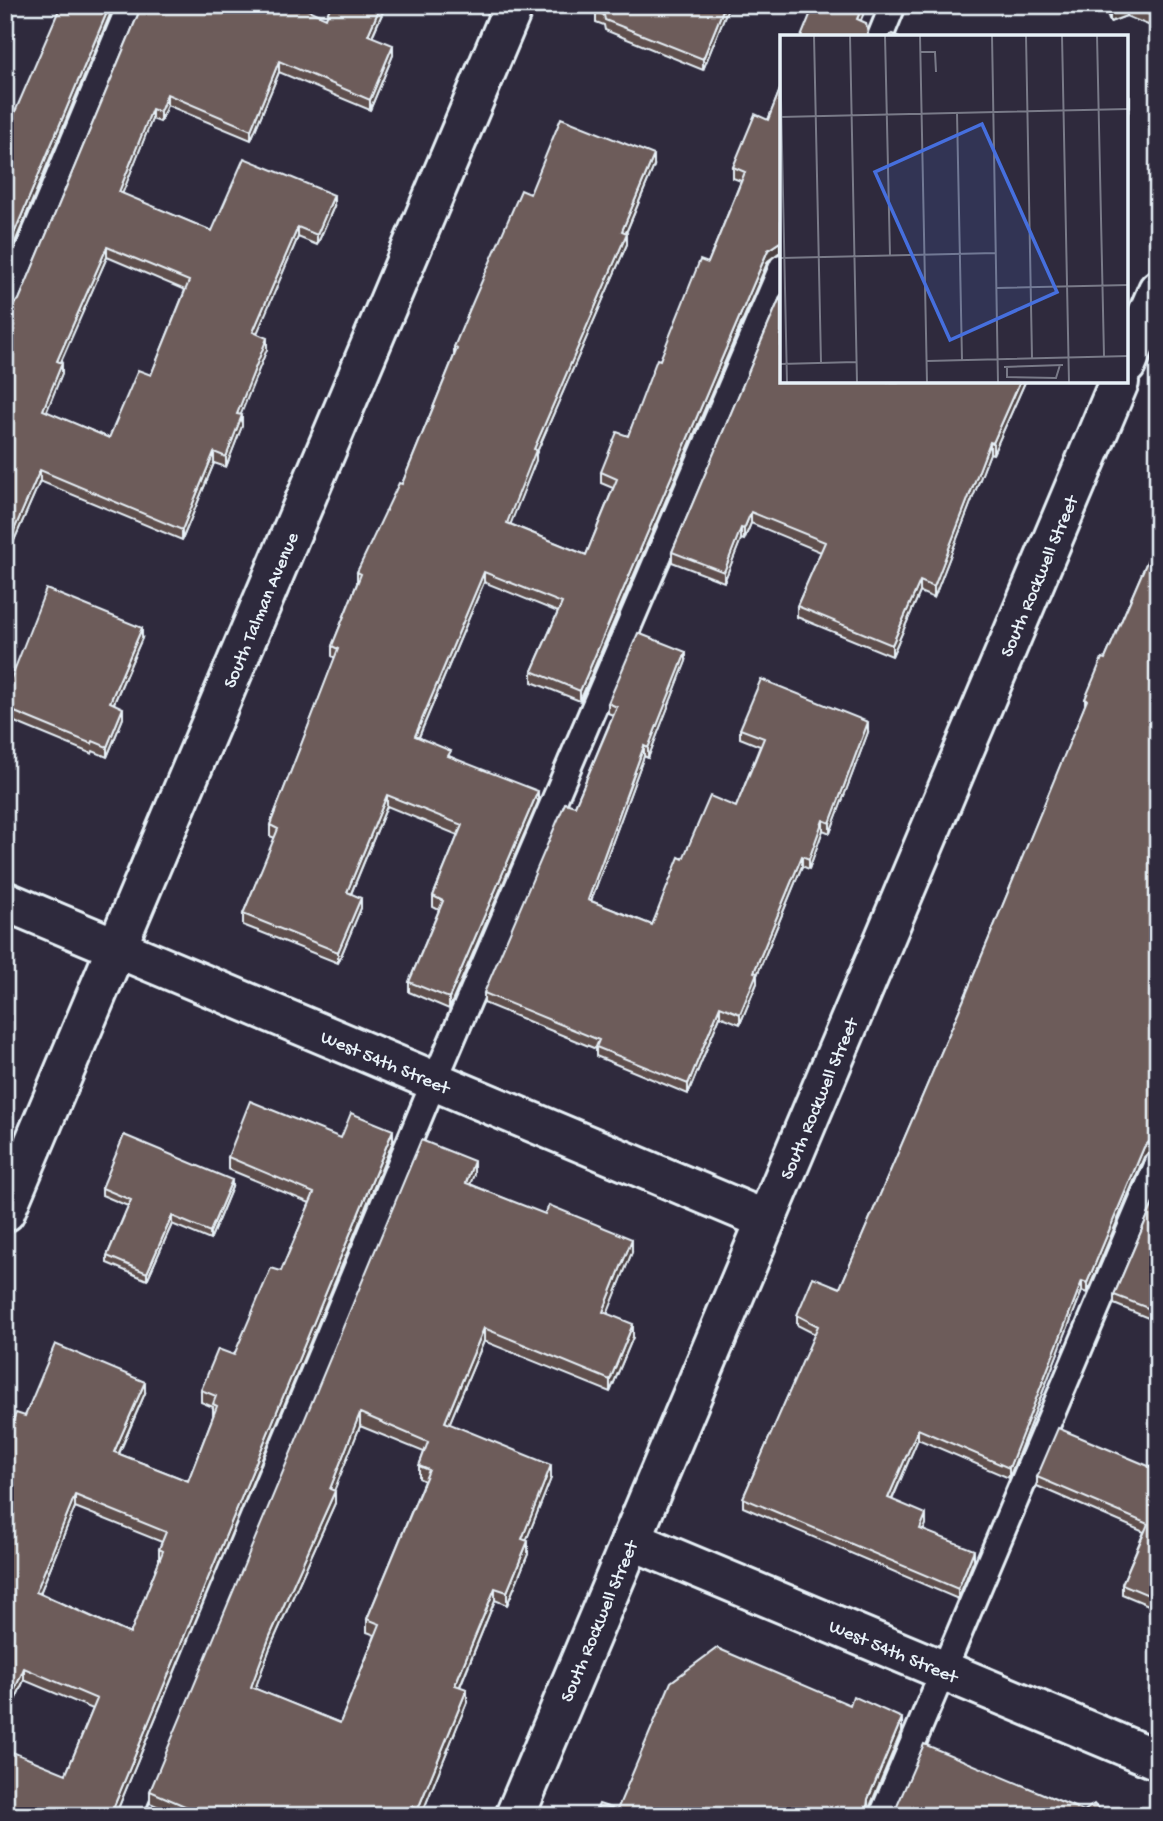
<svg xmlns="http://www.w3.org/2000/svg" width="1163" height="1821" viewBox="0 0 1163 1821" font-family="'Gochi Hand',sans-serif">
  <rect width="100%" height="100%" fill="#2f2a3d"/>
  <filter id="ink" filterUnits="userSpaceOnUse"><feTurbulence type="fractalNoise" baseFrequency=".0143" numOctaves="2"/><feDisplacementMap in="SourceGraphic" scale="14" xChannelSelector="R" yChannelSelector="G"/><feConvolveMatrix kernelMatrix="1 2 1 2 8 2 1 2 1" color-interpolation-filters="sRGB"/></filter>
  <g filter="url(#ink)">
    <g fill="none" stroke-linecap="round" stroke-linejoin="round">
      <defs>
        <path id="service" d="M 880,37 L 893,5
          M 5,305 L 130,5
          M 129,1816 L 434,1082 L 782,267
          M 882,1816 L 1158,1163"/>
        <g id="minor">
          <path d="M 1126,365 L 1158,290"/>
          <path id="s1" d="M 5,901 L 766,1220"/>
          <path id="s2" d="M 5,1212 L 514,5"/>
          <path id="s3" d="M 631,1540 L 1158,1760"/>
          <path id="s4" d="M 515,1816 L 1119,382"/>
        </g>
      </defs>
      <use href="#service" stroke="#e8f1f8" stroke-width="30"/>
      <use href="#minor" stroke="#e8f1f8" stroke-width="44"/>
      <use href="#service" stroke="#2f2a3d" stroke-width="24"/>
      <use href="#minor" stroke="#2f2a3d" stroke-width="38"/>
    </g>
    <path fill="#5e4f4d" stroke="#e8f1f8" stroke-width="2" fill-rule="evenodd" d="M 142,5 L 279,10 L 326,18 L 331,5 L 386,5 L 372,37 L 393,55 L 370,110 L 279,72 L 251,140 L 167,105 L 160,122 L 152,119 L 122,194 L 212,231 L 334,206 L 317,245 L 298,237 L 256,334 L 267,349 L 240,415 L 242,426 L 226,467 L 214,463 L 182,540 L 40,481 L 5,561 L 5,309 L 8,309 L 19,300 ZM 107,257 L 185,290 L 151,375 L 109,438 L 46,412 L 62,373 L 60,362 Z
      M 599,5 L 729,5 L 703,70 L 605,30 L 604,25 L 596,22 L 596,12 Z
      M 1104,5 L 1158,5 L 1158,29 L 1126,16 L 1110,22 Z
      M 781,87 L 781,253 L 780,252 L 768,261 L 580,701 L 532,682 L 532,671 L 558,612 L 484,582 L 419,737 L 451,757 L 538,802 L 449,1009 L 409,992 L 409,982 L 439,910 L 433,907 L 433,896 L 458,835 L 387,806 L 351,894 L 361,908 L 338,963 L 243,925 L 243,914 L 275,838 L 270,836 L 270,825 L 335,658 L 332,656 L 332,646 L 357,583 L 357,572 L 402,484 L 454,356 L 454,347 L 530,194 L 654,166 L 626,233 L 627,244 L 536,454 L 536,460 L 510,524 L 586,555 L 613,488 L 601,483 L 601,472 L 628,436 L 660,360 L 708,263 L 741,181 L 733,178 L 733,167 L 768,120 Z
      M 781,295 L 1025,382 L 993,454 L 990,453 L 934,598 L 920,592 L 892,656 L 797,617 L 797,606 L 821,552 L 751,523 L 744,540 L 741,539 L 724,582 L 672,562 L 672,552 Z
      M 1158,536 L 1158,1150 L 1150,1151 L 1144,1157 L 1087,1293 L 1082,1291 L 1009,1478 L 918,1439 L 892,1500 L 926,1524 L 923,1531 L 974,1560 L 958,1599 L 743,1507 L 743,1498 L 815,1334 L 797,1325 L 797,1315 L 840,1288 L 964,999 L 1085,706 L 1085,699 L 1105,659 Z
      M 142,638 L 114,703 L 123,718 L 107,757 L 93,751 L 92,754 L 5,718 L 5,679 L 10,681 Z
      M 686,661 L 648,758 L 644,756 L 591,901 L 652,925 L 683,859 L 736,807 L 760,746 L 740,738 L 740,729 L 868,732 L 830,833 L 823,830 L 809,869 L 802,866 L 757,975 L 757,983 L 740,1024 L 720,1016 L 688,1094 L 596,1056 L 596,1049 L 484,1003 L 484,993 L 575,806 L 613,715 L 608,713 L 608,703 Z
      M 341,1138 L 393,1141 L 66,1774 L 93,1709 L 24,1680 L 5,1723 L 25,1416 L 145,1393 L 119,1454 L 188,1481 L 213,1416 L 213,1407 L 201,1402 L 201,1390 L 234,1355 L 281,1271 L 310,1203 L 228,1169 L 228,1157 ZM 75,1507 L 162,1542 L 159,1549 L 159,1561 L 130,1634 L 40,1593 Z
      M 474,1174 L 470,1184 L 632,1252 L 607,1314 L 633,1337 L 610,1392 L 484,1341 L 449,1424 L 551,1478 L 526,1541 L 528,1554 L 507,1605 L 495,1600 L 460,1687 L 467,1702 L 421,1816 L 179,1816 L 150,1803 L 150,1791 ZM 360,1426 L 424,1452 L 419,1466 L 419,1478 L 424,1481 L 367,1619 L 367,1632 L 375,1635 L 340,1723 L 255,1689 L 270,1648 L 335,1503 L 334,1490 Z
      M 232,1187 L 210,1240 L 172,1224 L 147,1280 L 107,1263 L 107,1256 L 128,1206 L 102,1195 L 102,1188 Z
      M 1158,1192 L 1158,1322 L 1114,1304 L 1114,1295 Z
      M 1158,1470 L 1158,1609 L 1122,1594 L 1122,1584 L 1144,1532 L 1037,1486 L 1037,1477 Z"/>
    <path fill="#4c403f" stroke="#e8f1f8" stroke-width="2" d="M 110,5 L 114,5 L 5,266 L 5,255 Z
      M 381,5 L 386,5 L 368,45 L 368,35 Z
      M 725,5 L 729,5 L 703,70 L 703,59 Z
      M 863,5 L 867,5 L 857,30 L 857,19 Z
      M 1126,5 L 1126,16 L 1110,22 L 1110,11 Z
      M 393,45 L 393,55 L 370,110 L 370,100 Z
      M 279,61 L 279,72 L 251,140 L 251,130 Z
      M 167,94 L 167,105 L 160,122 L 160,112 Z
      M 1130,97 L 1130,108 L 1126,117 L 1126,106 Z
      M 152,109 L 152,119 L 119,202 L 119,192 Z
      M 654,155 L 654,166 L 622,242 L 622,231 Z
      M 334,195 L 334,206 L 317,245 L 317,235 Z
      M 298,227 L 298,237 L 253,343 L 253,332 Z
      M 627,233 L 627,244 L 536,454 L 536,460 L 507,533 L 507,523 L 534,449 Z
      M 780,242 L 780,252 L 768,261 L 580,701 L 580,691 L 768,250 Z
      M 107,247 L 107,257 L 57,371 L 57,361 Z
      M 267,338 L 267,349 L 237,424 L 237,414 Z
      M 62,363 L 62,373 L 43,421 L 43,410 Z
      M 1020,382 L 1025,382 L 993,454 L 993,443 Z
      M 242,415 L 242,426 L 226,467 L 226,457 Z
      M 990,442 L 990,453 L 934,598 L 934,587 Z
      M 214,452 L 214,463 L 182,540 L 182,530 Z
      M 40,470 L 40,481 L 5,561 L 5,551 Z
      M 751,512 L 751,523 L 744,540 L 744,529 Z
      M 741,528 L 741,539 L 724,582 L 724,572 Z
      M 484,572 L 484,582 L 415,746 L 415,736 Z
      M 920,581 L 920,592 L 892,656 L 892,645 Z
      M 142,628 L 142,638 L 110,712 L 110,702 Z
      M 686,652 L 686,661 L 648,758 L 648,748 Z
      M 123,708 L 123,718 L 107,757 L 107,747 Z
      M 868,722 L 868,732 L 830,833 L 830,823 Z
      M 644,746 L 644,756 L 588,909 L 588,900 Z
      M 538,791 L 538,802 L 449,1009 L 449,998 Z
      M 387,795 L 387,806 L 347,903 L 347,892 Z
      M 823,820 L 823,830 L 809,869 L 809,859 Z
      M 802,856 L 802,866 L 757,975 L 757,983 L 740,1024 L 740,1014 L 754,972 Z
      M 361,898 L 361,908 L 338,963 L 338,952 Z
      M 720,1006 L 720,1016 L 688,1094 L 688,1084 Z
      M 393,1130 L 393,1141 L 115,1816 L 110,1816 Z
      M 1150,1141 L 1150,1151 L 1144,1157 L 1087,1293 L 1087,1283 L 1144,1147 Z
      M 474,1161 L 474,1174 L 466,1195 L 466,1183 Z
      M 232,1180 L 232,1187 L 210,1240 L 210,1232 Z
      M 172,1216 L 172,1224 L 147,1280 L 147,1273 Z
      M 632,1239 L 632,1252 L 603,1325 L 603,1312 Z
      M 1082,1281 L 1082,1291 L 1009,1478 L 1009,1468 Z
      M 633,1324 L 633,1337 L 610,1392 L 610,1380 Z
      M 484,1328 L 484,1341 L 445,1434 L 445,1422 Z
      M 145,1382 L 145,1393 L 114,1464 L 114,1452 Z
      M 360,1413 L 360,1426 L 330,1501 L 330,1489 Z
      M 918,1429 L 918,1439 L 888,1508 L 888,1498 Z
      M 551,1465 L 551,1478 L 522,1551 L 522,1539 Z
      M 335,1491 L 335,1503 L 270,1648 L 251,1700 L 251,1687 L 270,1636 Z
      M 75,1495 L 75,1507 L 36,1603 L 36,1592 Z
      M 926,1514 L 926,1524 L 920,1539 L 920,1529 Z
      M 528,1541 L 528,1554 L 507,1605 L 507,1592 Z
      M 974,1550 L 974,1560 L 958,1599 L 958,1589 Z
      M 495,1588 L 495,1600 L 455,1698 L 455,1685 Z
      M 24,1668 L 24,1680 L 5,1723 L 5,1712 Z
      M 467,1689 L 467,1702 L 421,1816 L 418,1816 L 418,1809 Z
      M 902,1718 L 902,1730 L 868,1811 L 868,1816 L 868,1799 Z
      M 411,1806 L 411,1816 L 407,1816 Z"/>
    <path fill="#6d5c5a" stroke="#e8f1f8" stroke-width="2" fill-rule="evenodd" d="M 61,5 L 110,5 L 5,255 L 5,135 Z
      M 142,5 L 267,5 L 279,10 L 282,5 L 297,5 L 326,18 L 331,5 L 381,5 L 368,35 L 393,45 L 370,100 L 279,61 L 251,130 L 167,94 L 160,112 L 152,109 L 119,192 L 212,231 L 244,158 L 334,195 L 317,235 L 298,227 L 253,332 L 267,338 L 237,414 L 242,415 L 226,457 L 214,452 L 182,530 L 40,470 L 5,551 L 5,309 L 8,309 L 19,300 ZM 107,247 L 189,281 L 151,375 L 138,370 L 109,438 L 43,410 L 62,363 L 57,361 Z
      M 599,5 L 725,5 L 703,59 L 605,20 L 604,15 L 596,12 Z
      M 814,5 L 863,5 L 857,19 L 866,23 L 868,35 L 870,37 L 801,37 Z
      M 1108,5 L 1125,5 L 1110,11 Z
      M 1127,5 L 1158,5 L 1158,18 Z
      M 892,34 L 899,37 L 888,37 Z
      M 781,87 L 781,242 L 780,242 L 768,250 L 580,691 L 532,671 L 562,603 L 484,572 L 415,736 L 451,751 L 448,756 L 538,791 L 449,998 L 409,982 L 443,901 L 433,896 L 462,825 L 387,795 L 347,892 L 361,898 L 338,952 L 243,914 L 278,829 L 270,825 L 338,649 L 332,646 L 361,574 L 357,572 L 399,483 L 402,484 L 457,349 L 454,347 L 469,311 L 521,190 L 530,194 L 561,118 L 654,155 L 622,231 L 627,233 L 534,449 L 536,450 L 507,523 L 586,555 L 617,479 L 601,472 L 617,432 L 628,436 L 657,359 L 660,360 L 700,260 L 708,263 L 745,172 L 733,167 L 755,114 L 768,120 Z
      M 1126,96 L 1130,97 L 1126,106 Z
      M 781,295 L 781,382 L 1020,382 L 993,443 L 990,442 L 934,587 L 920,581 L 892,645 L 797,606 L 825,542 L 751,512 L 744,529 L 741,528 L 724,572 L 672,552 Z
      M 1158,536 L 1158,1140 L 1150,1141 L 1144,1147 L 1087,1283 L 1082,1281 L 1009,1468 L 918,1429 L 888,1498 L 926,1514 L 920,1529 L 974,1550 L 958,1589 L 743,1498 L 818,1326 L 797,1315 L 813,1277 L 840,1288 L 964,999 L 1087,700 L 1085,699 L 1102,658 L 1105,659 Z
      M 46,589 L 142,628 L 110,702 L 123,708 L 107,747 L 93,741 L 92,744 L 5,708 L 5,679 L 10,681 Z
      M 638,633 L 686,652 L 648,748 L 644,746 L 588,900 L 652,925 L 679,857 L 683,859 L 710,796 L 736,807 L 764,738 L 740,729 L 761,679 L 868,722 L 830,823 L 823,820 L 809,859 L 802,856 L 754,972 L 757,973 L 740,1014 L 720,1006 L 688,1084 L 596,1047 L 599,1040 L 484,993 L 565,803 L 575,806 L 617,707 L 608,703 Z
      M 250,1101 L 341,1138 L 351,1113 L 393,1130 L 110,1816 L 5,1816 L 5,1749 L 66,1774 L 97,1699 L 24,1668 L 5,1712 L 5,1439 L 16,1413 L 25,1416 L 55,1344 L 145,1382 L 114,1452 L 188,1481 L 217,1406 L 213,1404 L 216,1396 L 201,1390 L 218,1349 L 234,1355 L 271,1268 L 281,1271 L 314,1193 L 228,1157 ZM 75,1495 L 166,1532 L 159,1549 L 163,1551 L 130,1634 L 36,1592 Z
      M 124,1135 L 232,1180 L 210,1232 L 172,1216 L 147,1273 L 107,1256 L 131,1200 L 102,1188 Z
      M 421,1140 L 474,1161 L 466,1183 L 545,1214 L 549,1205 L 632,1239 L 603,1312 L 633,1324 L 610,1380 L 484,1328 L 445,1422 L 551,1465 L 522,1539 L 528,1541 L 507,1592 L 495,1588 L 455,1685 L 467,1689 L 418,1809 L 411,1806 L 407,1816 L 208,1816 L 150,1791 ZM 360,1413 L 428,1442 L 419,1466 L 429,1470 L 367,1619 L 380,1624 L 340,1723 L 251,1687 L 270,1636 L 335,1491 L 330,1489 Z
      M 1158,1192 L 1158,1312 L 1114,1295 Z
      M 1058,1428 L 1158,1470 L 1158,1599 L 1122,1584 L 1148,1524 L 1037,1477 Z
      M 717,1648 L 850,1705 L 853,1696 L 902,1718 L 868,1799 L 867,1807 L 874,1816 L 594,1816 L 599,1804 L 617,1810 L 671,1682 Z
      M 924,1744 L 1084,1811 L 1094,1804 L 1105,1816 L 889,1816 L 895,1811 Z"/>
  </g>
  <g text-anchor="middle" stroke-width="5" stroke-linejoin="round" paint-order="stroke">
    <g font-size="19" fill="#e8f1f8" stroke="#2f2a3d">
      <text dy="7" stroke="none"><textPath href="#s4" startOffset="1346">South Rockwell Street</textPath></text>
      <text dy="7" stroke="none"><textPath href="#s2" startOffset="654">South Talman Avenue</textPath></text>
      <text dy="7" stroke="none"><textPath href="#s1" startOffset="413">West 54th Street</textPath></text>
      <text dy="7" stroke="none"><textPath href="#s4" startOffset="779">South Rockwell Street</textPath></text>
      <text dy="7" stroke="none"><textPath href="#s4" startOffset="212">South Rockwell Street</textPath></text>
      <text dy="7" stroke="none"><textPath href="#s3" startOffset="285">West 54th Street</textPath></text>
    </g>
  </g>
  <g transform="translate(780 35)">
    <rect width="348" height="348" fill="#2f2a3d"/>
    <path fill="none" stroke="#797a88" stroke-width="2" d="M 34,0 L 41,328M 70,0 L 77,348M 105,0 L 110,221M 140,0 L 147,348M 212,0 L 218,348M 246,0 L 252,323M 282,0 L 289,348M 317,0 L 324,321M 0,17 L 7,348M 141,17 L 155,17 L 156,37M 177,78 L 182,325M 0,82 L 349,74M 1,223 L 216,218M 217,253 L 349,250M 147,326 L 349,321M 0,329 L 76,327M 224,332 L 283,330M 227,332 L 227,342 L 276,343 L 280,330"/>
    <path fill="#466fde" fill-opacity="0.15" stroke="#466fde" stroke-width="3.5" d="M 202,89 L 277,257 L 170,305 L 95,137 Z"/>
    <rect width="348" height="348" fill="none" stroke="#e8f1f8" stroke-width="3.5"/>
  </g>
  <rect width="1163" height="1821" fill="none" stroke="#2f2a3d" stroke-width="28"/>
  <rect x="14" y="14" width="1135" height="1793" fill="none" stroke="#e8f1f8" stroke-width="2.5" filter="url(#ink)"/>
</svg>
